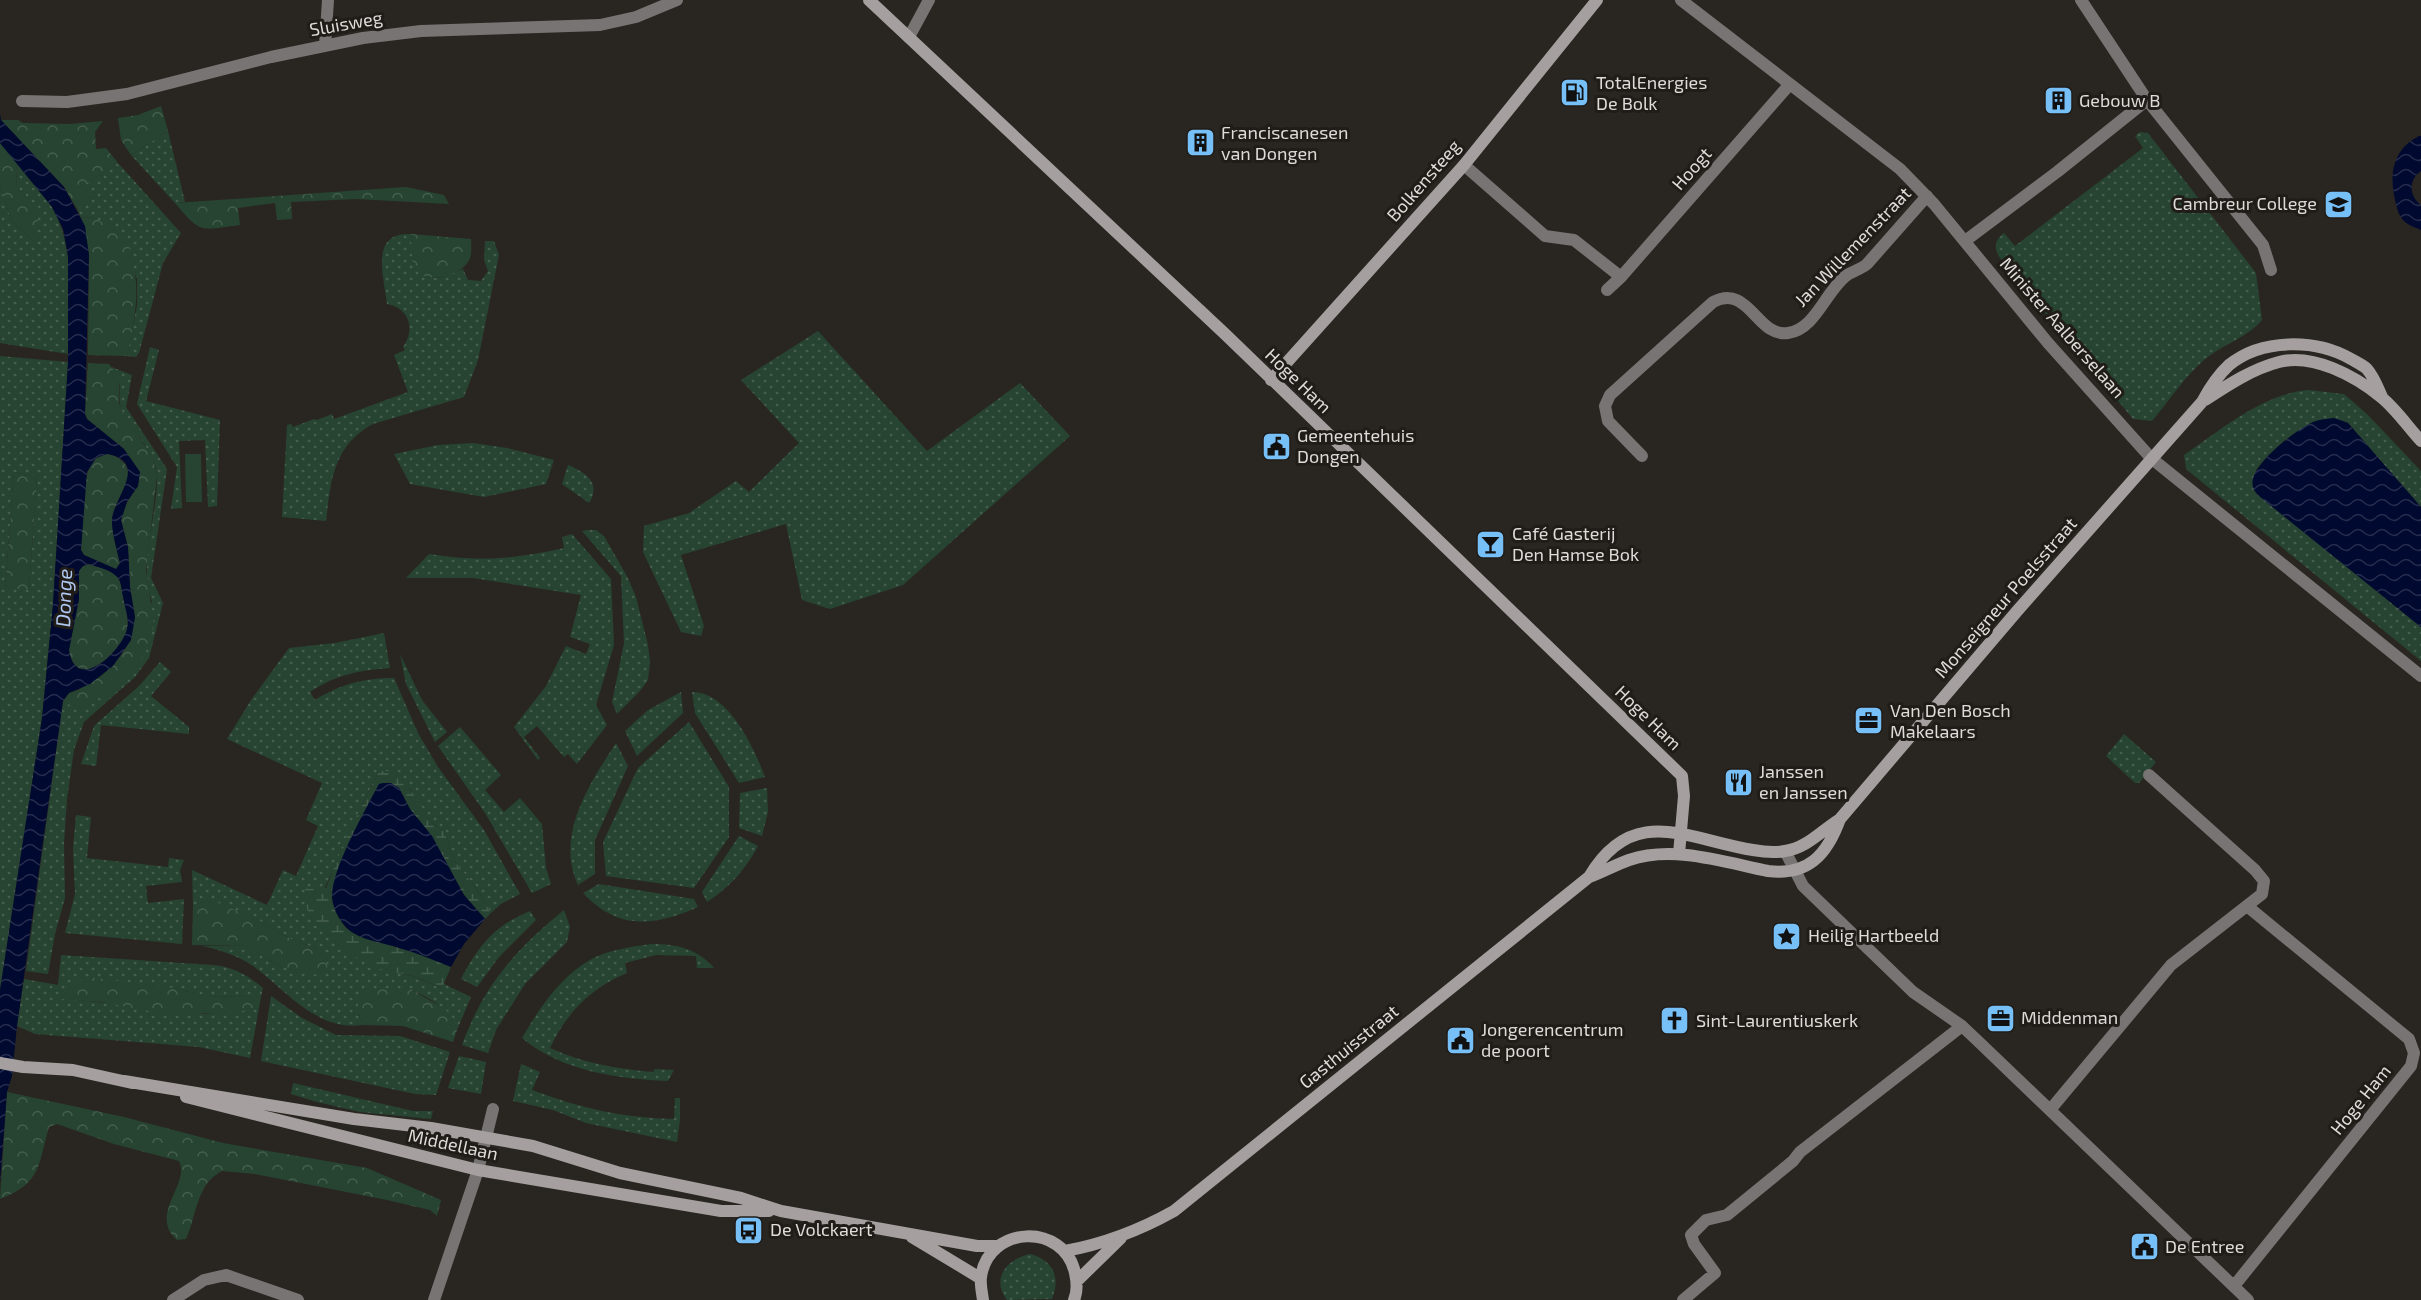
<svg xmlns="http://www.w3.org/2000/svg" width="2421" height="1300" viewBox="0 0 2421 1300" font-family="'Exo 2',sans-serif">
  <defs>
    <pattern id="grass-dots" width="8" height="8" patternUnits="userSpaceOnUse" patternTransform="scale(1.5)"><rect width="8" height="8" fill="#264431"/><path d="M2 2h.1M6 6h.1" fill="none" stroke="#455e4e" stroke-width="1.8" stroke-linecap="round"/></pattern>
    <pattern id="forest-crowns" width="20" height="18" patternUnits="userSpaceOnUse" patternTransform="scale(1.5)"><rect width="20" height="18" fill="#264431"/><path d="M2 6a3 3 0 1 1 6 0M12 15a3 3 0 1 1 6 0" fill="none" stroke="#455e4e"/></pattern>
    <pattern id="wetland-marsh" width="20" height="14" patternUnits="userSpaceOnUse" patternTransform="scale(1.5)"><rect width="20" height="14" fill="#264431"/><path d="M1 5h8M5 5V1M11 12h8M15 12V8" fill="none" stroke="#455e4e"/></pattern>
    <pattern id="water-waves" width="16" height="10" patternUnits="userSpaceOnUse" patternTransform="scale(1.5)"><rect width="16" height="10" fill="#00092f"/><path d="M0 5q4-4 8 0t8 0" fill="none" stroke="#252c4d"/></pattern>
  </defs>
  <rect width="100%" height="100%" fill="#292621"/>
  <path fill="url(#grass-dots)" fill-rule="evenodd" d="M 168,131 L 185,202 L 175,203 L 131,155 Z
    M 2140,132 L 2148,133 L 2256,273 L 2262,320 C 2247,338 2223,344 2204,360 C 2184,377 2169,401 2152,421 L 2133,419 L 2000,258 C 1993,248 1995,240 2004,233 L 2015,246 L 2143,148 L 2135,136 Z
    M 16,161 C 27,178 43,191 53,209 C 77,252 68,306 68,354 L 0,343 L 0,185 L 11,220 L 34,242 L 38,208 L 17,189 Z
    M 118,163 L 181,233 L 163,263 L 139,353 L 136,357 L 126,356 L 128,351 L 137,305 L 137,279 L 116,229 L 90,217 L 81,218 L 77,209 L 91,201 L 83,185 Z
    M 411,234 L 414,265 L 432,278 L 443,277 L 463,269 L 468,280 L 481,281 L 488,271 L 484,260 L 485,241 L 494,241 L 499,255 L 478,360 L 464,397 L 373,424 C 333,446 331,480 326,521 L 282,517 L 287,425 L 291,424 L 293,427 L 314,419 L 317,420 L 332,414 L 334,419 L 408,392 L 394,355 L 405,350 L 403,347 C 416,329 409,308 387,304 C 384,276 369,232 411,234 Z
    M 818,331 L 927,451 L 1020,383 L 1070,436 L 903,585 L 830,609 L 802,600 L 786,524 L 681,555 L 704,626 L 701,636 L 681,632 L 643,552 L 644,526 L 689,513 L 736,481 L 749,492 L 799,443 L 741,380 Z
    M 150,347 L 159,350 L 146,401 L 220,420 L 217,506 L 208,507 L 205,440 L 179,441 L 182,508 L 171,509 L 177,467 L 137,404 Z
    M 0,356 L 68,362 L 53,604 L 42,718 L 0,990 ZM 14,472 L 37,477 L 29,589 L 5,589 Z
    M 109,366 L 132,375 L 126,407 L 167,469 L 151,578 L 163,603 L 149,658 L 135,677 L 84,722 L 74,750 L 67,799 L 64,843 L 65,898 L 55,934 L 48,974 L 26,971 L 63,701 C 77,708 83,708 96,700 L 152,602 C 138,560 157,520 157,478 C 157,453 134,434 123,413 C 117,402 121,392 119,381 C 118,376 112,370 109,366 Z
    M 2308,390 L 2344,394 L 2368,415 L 2421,471 L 2421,507 L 2348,423 C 2318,407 2274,446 2256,470 L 2257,494 L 2421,627 L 2421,661 L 2186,469 L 2184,455 C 2222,429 2262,394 2308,390 Z
    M 473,443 L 507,448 L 554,460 L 546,484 L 484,497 L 410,484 L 394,454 L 438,445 Z
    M 568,465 C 585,472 602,483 589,503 L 562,484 Z
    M 587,530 L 596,530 L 604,536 L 628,578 L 636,597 L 648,645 L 650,662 L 648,680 L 640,691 L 617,714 L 612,702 L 624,643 L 621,576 L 582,531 Z
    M 572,534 L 611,579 L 614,645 L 596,705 L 607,725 L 577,764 L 568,754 L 564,757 L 537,726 L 524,737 L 540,758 L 538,760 L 514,727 L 546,686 L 566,646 L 586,654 L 590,644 L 570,637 L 581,595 L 473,578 L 406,578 L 429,554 C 480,562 514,559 564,548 L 562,537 Z
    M 384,633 L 390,668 C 360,670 335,675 310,692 L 315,700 C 341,684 364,678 394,678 L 418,733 L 438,767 L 484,830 L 520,894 L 501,904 L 491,913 L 477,889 L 456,863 L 444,831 L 431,822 L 410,789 L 378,773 C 353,820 335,869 311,917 L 337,944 L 381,969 L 416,977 L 441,988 L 444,984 L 471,997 L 457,1030 C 449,1009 432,999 412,990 L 358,1014 L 363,1025 C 317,1032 286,990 253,966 C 237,955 220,950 202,946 L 245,946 L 281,967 L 318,949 L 291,939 L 258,920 L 204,901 L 193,906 L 192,870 L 267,905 L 283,870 L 296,876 L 318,826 L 306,820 L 322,783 L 227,739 L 251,700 L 289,648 L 335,643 Z
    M 400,654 L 422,700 L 447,732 L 435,742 L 406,684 Z
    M 160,662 L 171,672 L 151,696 L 189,727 L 189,734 L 101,725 L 96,766 L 81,764 L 94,726 L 139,686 Z
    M 681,692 L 683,713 L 637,756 L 625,731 L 648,710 Z
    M 692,692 C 729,692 754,748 765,777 L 739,783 L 695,713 Z
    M 689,722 L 729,787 L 729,837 L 694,888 L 606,876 L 603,842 L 638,768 Z
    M 460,727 L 501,775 L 485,790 L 504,812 L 520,798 L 542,824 L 546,868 L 551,884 L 532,893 L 485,813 L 438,746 Z
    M 2124,734 L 2156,762 L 2139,783 L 2135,783 L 2106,756 Z
    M 616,743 L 628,766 L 595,840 L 595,874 L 578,885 C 555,836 589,784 616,743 Z
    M 767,788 L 768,812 L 762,836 L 739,828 L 740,793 Z
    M 76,815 L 91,817 L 87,858 L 168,867 L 169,858 L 184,860 L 180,870 L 182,882 L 146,886 L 148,903 L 184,899 L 182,944 L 65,933 L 75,894 L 73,849 Z
    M 739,836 L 758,846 C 745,870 730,887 707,902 L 702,892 Z
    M 599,884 L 694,899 L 698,907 C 655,926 618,931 583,893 Z
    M 564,910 L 570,927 L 567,942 L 525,984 L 496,1030 L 488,1053 L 462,1045 C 484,985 515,950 564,910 Z
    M 530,911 L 536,920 L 499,957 L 477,987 L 461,979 C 479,945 494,926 530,911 Z
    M 653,944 C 676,944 698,949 714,968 L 697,968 L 696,956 L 656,955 L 625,963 L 627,973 C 591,988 567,1012 550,1048 C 583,1063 617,1069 653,1072 L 655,1069 L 674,1070 L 668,1081 C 618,1079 561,1071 522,1038 C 540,1007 564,971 598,956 C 614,949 635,946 653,944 Z
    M 61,955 L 213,965 C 234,967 247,975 263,988 L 261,997 L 205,996 L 174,988 L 61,998 L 204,1014 L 259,1008 L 250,1058 L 199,1047 L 35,1034 L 17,1026 L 24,979 L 58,985 Z
    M 271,996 L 302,1018 L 336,1035 L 400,1036 L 450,1052 L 436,1095 L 415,1094 L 261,1061 Z
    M 459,1056 L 486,1062 L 481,1094 L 448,1088 Z
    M 521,1064 L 540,1072 L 532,1090 C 579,1108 624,1118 674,1119 L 675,1098 L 680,1098 L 680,1120 L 677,1142 L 586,1123 L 553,1110 L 513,1101 Z
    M 293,1083 L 413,1111 L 433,1111 L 431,1119 L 360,1112 L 317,1102 L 291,1094 Z
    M 1031,1254 C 1053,1261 1061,1277 1052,1299 L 1007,1300 C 990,1278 1008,1258 1031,1254 Z"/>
  <path fill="url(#forest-crowns)" d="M 161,106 L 168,131 L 131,155 L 121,140 L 118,118 L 138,115 Z
    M 1,120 L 18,120 L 23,123 L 69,124 L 103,121 L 95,132 L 96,149 L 106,148 L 118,163 L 84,185 L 91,201 L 77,209 L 64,187 Z
    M 0,143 L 16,161 L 17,189 L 39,208 L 35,243 L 11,220 L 0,185 Z
    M 406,187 L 444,195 L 449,204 L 356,199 L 291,202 L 292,219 L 277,220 L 275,203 L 238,208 L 240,225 C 200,230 202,235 175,203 Z
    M 90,217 C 101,222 119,226 126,237 C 129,242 130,250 131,255 C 141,288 135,318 128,351 L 126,356 L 88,355 L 89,255 L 81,218 Z
    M 411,234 L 471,239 C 471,245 472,253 470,258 C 464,275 429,285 417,271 C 410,264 412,244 411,234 Z
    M 88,363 L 109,364 L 119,378 L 119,403 L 123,413 L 153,458 L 157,476 L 146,570 L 154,625 L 148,648 L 132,672 L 115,689 L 86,706 L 75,708 L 63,701 L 69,693 L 78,690 L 101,676 L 120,657 L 131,640 L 135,617 L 130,587 L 128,547 L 121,520 L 127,502 L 138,486 L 140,472 L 124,449 L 87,419 L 85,414 Z
    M 111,454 C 149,472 113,495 112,520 C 112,534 117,550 120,563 L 116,569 L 84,555 L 81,550 C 82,533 83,481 89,469 C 93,459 100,454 111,454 Z
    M 14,472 L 37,477 L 29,589 L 5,589 Z
    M 89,564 C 97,567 109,569 115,575 C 122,580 121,589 123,596 C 124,606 130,619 127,629 C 122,651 76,695 69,650 L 79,599 L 79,570 L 83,566 Z
    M 212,900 L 258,920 L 291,939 L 318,949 L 326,960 L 328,969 L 318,975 L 281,967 L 245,946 L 192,945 L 193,906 L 204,901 Z
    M 88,977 L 174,988 L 205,996 L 261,997 L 259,1008 L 237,1012 L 169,1015 L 101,1002 L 61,999 L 72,984 Z
    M 376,989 L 412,990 L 445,1009 L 453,1018 L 457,1030 L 453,1042 L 403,1026 L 363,1025 C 357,1013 355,1005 363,993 Z
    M 7,1092 L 124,1117 L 223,1143 L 367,1168 L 441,1200 L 437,1216 L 430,1210 L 387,1200 L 255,1174 L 222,1171 C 196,1184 197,1215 186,1239 L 177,1240 C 148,1215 191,1183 179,1161 L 114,1144 L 57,1124 L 49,1127 C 38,1164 42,1183 0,1199 Z"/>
  <path fill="url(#wetland-marsh)" d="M 382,771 L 390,771 L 399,776 L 418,800 L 431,822 L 444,831 L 456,863 L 477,889 L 491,913 L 485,919 L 464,895 L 432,837 L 410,809 L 399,788 L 356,828 L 338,872 L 332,898 L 339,917 L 346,928 L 357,935 L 420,954 L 451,967 L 442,988 C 433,985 425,980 416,977 C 405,973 391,973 380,969 C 356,960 311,930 305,903 C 305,899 305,893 305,889 L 326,888 L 345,839 L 378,773 Z"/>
  <path fill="#264431" d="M 185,454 L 201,454 L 202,502 L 186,502 Z"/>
  <path fill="url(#water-waves)" fill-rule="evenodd" d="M 0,114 L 1,120 L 64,187 L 85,226 L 89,255 L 85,414 L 87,419 L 124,449 L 140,472 L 138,486 L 127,502 L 121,520 L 128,547 L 130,587 L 135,617 L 131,640 L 113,666 L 90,684 L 69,693 L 63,701 L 17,1026 L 12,1076 L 7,1092 L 0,1183 L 0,990 L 42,718 L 53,604 L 68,362 L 68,256 L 63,229 L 52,207 L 0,143 ZM 107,454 C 151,462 112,499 112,521 C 112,534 117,550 120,563 L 116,569 L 84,555 L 81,550 L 87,472 L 96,458 ZM 89,564 C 97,567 109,569 115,575 C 122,580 121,589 123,596 C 124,606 130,619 127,629 C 122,651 76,695 69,650 L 79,599 L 79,571 L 83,566 Z
    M 2419,136 L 2421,136 L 2421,171 C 2408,180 2409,196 2421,205 L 2421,230 C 2415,227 2409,226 2404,221 C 2398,215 2397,208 2395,200 C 2389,174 2393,149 2419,136 Z
    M 2334,418 L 2348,423 L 2421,507 L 2421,627 L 2265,501 C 2261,497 2254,493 2253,487 C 2247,467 2295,431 2311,423 C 2318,419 2327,419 2334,418 Z
    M 383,783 L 391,783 L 399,788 L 410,809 L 432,836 L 464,895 L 485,919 L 464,944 L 451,967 C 433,960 417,953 399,948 C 385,943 367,941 355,934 C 342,927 332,909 332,895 C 333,867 365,810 379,784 Z"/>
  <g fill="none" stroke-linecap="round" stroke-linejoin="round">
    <path stroke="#777473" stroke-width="12" d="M 1681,0 L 1900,169 L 1934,204 L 2048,343 L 2151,458 L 2421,676
      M 2081,0 L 2147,100 L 2263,245 L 2271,270
      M 909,37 L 929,0
      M 325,46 L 328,0
      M 22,101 L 67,102 L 127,94 L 271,57 L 363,38 L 421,31 L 600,25 L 636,17 L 677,0
      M 1464,165 L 1545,236 L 1574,240 L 1621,277 L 1790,84
      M 1965,241 L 2057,172 L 2147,100
      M 1607,290 L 1621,277
      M 1642,456 L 1608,421 L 1605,406 L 1610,395 L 1713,302 C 1749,283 1757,338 1788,333 C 1816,329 1826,290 1847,275 C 1854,271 1861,269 1867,264 L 1927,196
      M 1785,851 L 1803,886 L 1913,992 L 1962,1026 L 1981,1044 L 2248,1300
      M 2050,1110 L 2171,965 L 2262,894 L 2264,881 L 2255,870 L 2149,775
      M 2234,1286 L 2411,1066 L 2414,1053 L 2409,1039 L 2247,906
      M 173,1300 L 204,1280 L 226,1275 L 298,1300
      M 434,1300 L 478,1170 L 493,1109
      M 1683,1300 L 1715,1273 L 1694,1244 L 1691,1235 L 1706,1220 L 1727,1215 L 1793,1161 L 1800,1152 L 1962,1026"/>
    <path stroke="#a5a09f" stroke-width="12" d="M 869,0 L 1225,334 L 1682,776 L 1684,796 L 1679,854
      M 1271,380 L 1464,165 L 1597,0
      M 2205,400 C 2228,385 2252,369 2279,362 C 2313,353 2355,376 2381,397 C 2396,409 2408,427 2421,441
      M 1589,877 C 1633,802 1689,840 1753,850 C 1764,852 1775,853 1785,851 C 1807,848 1822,830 1840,819 L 2018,610 L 2202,402 C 2209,389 2217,376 2229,365 C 2262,338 2316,339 2351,359 C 2356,362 2363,365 2367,369 C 2374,377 2378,388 2382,397
      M 0,1063 L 23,1067 L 73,1070 L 132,1083
      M 124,1081 L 354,1119 L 431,1128 L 533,1146 L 620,1173 L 741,1198 L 781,1211 L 977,1246 L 997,1246
      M 186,1097 L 478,1170 L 721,1211 L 769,1211
      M 912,1237 L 980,1278
      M 1065,1251 C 1104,1244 1140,1230 1174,1211 L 1589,877 C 1603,872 1615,865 1629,860 C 1673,845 1724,862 1768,871 C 1808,876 1827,855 1840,819
      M 1077,1281 L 1121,1238
      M 983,1300 C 982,1293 980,1284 981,1277 C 988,1225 1064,1222 1075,1273 C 1077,1282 1078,1291 1074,1300"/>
  </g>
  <defs>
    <symbol id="fuel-square" viewBox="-11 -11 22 22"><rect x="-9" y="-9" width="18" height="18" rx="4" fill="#77bff7" stroke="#201c18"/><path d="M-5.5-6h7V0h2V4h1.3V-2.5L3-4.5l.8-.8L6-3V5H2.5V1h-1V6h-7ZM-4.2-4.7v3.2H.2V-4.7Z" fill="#111"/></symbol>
    <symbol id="building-square" viewBox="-11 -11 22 22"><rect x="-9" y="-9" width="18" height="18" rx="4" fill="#77bff7" stroke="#201c18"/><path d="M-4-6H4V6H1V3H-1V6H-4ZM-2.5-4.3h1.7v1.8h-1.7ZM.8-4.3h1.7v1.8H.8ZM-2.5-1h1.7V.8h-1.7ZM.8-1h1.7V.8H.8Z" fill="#111"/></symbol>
    <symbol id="school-square" viewBox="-11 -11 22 22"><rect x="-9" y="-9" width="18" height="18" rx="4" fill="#77bff7" stroke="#201c18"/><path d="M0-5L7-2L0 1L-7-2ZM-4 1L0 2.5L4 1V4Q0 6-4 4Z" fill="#111"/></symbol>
    <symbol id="civic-square" viewBox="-11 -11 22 22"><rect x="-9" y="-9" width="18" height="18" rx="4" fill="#77bff7" stroke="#201c18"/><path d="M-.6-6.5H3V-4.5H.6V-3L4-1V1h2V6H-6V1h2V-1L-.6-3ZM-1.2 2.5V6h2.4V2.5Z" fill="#111"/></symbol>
    <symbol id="bar-square" viewBox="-11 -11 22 22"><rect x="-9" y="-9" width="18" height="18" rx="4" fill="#77bff7" stroke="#201c18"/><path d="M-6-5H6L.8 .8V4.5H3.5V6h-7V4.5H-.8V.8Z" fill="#111"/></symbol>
    <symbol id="office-square" viewBox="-11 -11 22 22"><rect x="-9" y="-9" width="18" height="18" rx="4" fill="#77bff7" stroke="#201c18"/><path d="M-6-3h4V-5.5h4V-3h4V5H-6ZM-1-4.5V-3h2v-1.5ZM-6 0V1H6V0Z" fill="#111"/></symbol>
    <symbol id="restaurant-square" viewBox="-11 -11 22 22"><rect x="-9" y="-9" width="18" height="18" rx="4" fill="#77bff7" stroke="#201c18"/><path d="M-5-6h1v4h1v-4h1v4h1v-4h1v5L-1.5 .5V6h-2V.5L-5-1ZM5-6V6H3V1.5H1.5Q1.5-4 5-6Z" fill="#111"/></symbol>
    <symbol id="sight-square" viewBox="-11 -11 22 22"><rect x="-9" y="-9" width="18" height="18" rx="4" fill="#77bff7" stroke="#201c18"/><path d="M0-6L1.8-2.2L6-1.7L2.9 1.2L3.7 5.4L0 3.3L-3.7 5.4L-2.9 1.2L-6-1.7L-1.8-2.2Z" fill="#111"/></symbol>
    <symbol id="church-square" viewBox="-11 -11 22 22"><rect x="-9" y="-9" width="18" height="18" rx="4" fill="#77bff7" stroke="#201c18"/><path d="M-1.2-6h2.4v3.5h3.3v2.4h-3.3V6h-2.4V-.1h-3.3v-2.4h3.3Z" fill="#111"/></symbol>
    <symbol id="bus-square" viewBox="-11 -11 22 22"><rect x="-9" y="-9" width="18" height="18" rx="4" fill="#77bff7" stroke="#201c18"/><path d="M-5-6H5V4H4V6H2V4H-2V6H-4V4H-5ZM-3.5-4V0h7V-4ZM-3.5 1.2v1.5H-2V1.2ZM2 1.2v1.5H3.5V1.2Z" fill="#111"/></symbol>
  </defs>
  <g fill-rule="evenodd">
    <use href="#fuel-square" x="1558" y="76" width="33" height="33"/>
    <use href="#building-square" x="2042" y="84" width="33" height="33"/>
    <use href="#building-square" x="1184" y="126" width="33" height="33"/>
    <use href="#school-square" x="2322" y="188" width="33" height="33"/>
    <use href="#civic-square" x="1260" y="430" width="33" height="33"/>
    <use href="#bar-square" x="1474" y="528" width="33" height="33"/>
    <use href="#office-square" x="1852" y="704" width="33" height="33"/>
    <use href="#restaurant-square" x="1722" y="766" width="33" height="33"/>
    <use href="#sight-square" x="1770" y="920" width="33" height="33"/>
    <use href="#office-square" x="1984" y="1002" width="33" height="33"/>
    <use href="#church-square" x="1658" y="1004" width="33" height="33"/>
    <use href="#civic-square" x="1444" y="1024" width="33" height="33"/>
    <use href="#bus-square" x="732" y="1214" width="33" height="33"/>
    <use href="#civic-square" x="2128" y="1230" width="33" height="33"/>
  </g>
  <g text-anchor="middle" stroke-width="6" stroke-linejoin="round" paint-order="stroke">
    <g font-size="18" fill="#dedcd9" stroke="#201c18">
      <text transform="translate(346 24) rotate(-10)" y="6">Sluisweg</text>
      <text transform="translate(1692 169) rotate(-49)" y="6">Hoogt</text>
      <text transform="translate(1424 181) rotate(-49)" y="6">Bolkensteeg</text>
      <text transform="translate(1853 247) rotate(-46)" y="6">Jan Willemenstraat</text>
      <text transform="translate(2062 328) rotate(49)" y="6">Minister Aalberselaan</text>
      <text transform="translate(1298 381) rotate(44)" y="6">Hoge Ham</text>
      <text transform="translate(2006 598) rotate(-49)" y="6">Monseigneur Poelsstraat</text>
      <text transform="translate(1648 718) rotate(44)" y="6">Hoge Ham</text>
      <text transform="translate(1349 1047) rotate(-39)" y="6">Gasthuisstraat</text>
      <text transform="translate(2361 1100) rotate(-51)" y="6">Hoge Ham</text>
      <text transform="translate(453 1145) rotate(12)" y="6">Middellaan</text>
    </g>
    <g font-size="18" fill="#dedcd9" stroke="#201c18" text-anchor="start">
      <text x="1596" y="89">TotalEnergies<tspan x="1596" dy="21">De Bolk</tspan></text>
      <text x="2079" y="107">Gebouw B</text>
      <text x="1221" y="139">Franciscanesen<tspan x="1221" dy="21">van Dongen</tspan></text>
      <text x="2317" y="210" text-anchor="end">Cambreur College</text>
      <text x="1297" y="442">Gemeentehuis<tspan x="1297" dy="21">Dongen</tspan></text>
      <text x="1512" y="540">Café Gasterij<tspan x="1512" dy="21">Den Hamse Bok</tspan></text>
      <text x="1890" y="717">Van Den Bosch<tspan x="1890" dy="21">Makelaars</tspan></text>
      <text x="1759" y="778">Janssen<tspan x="1759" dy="21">en Janssen</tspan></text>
      <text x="1808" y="942">Heilig Hartbeeld</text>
      <text x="2021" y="1024">Middenman</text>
      <text x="1696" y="1027">Sint-Laurentiuskerk</text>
      <text x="1481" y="1036">Jongerencentrum<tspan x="1481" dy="21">de poort</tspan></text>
      <text x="770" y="1236">De Volckaert</text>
      <text x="2165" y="1253">De Entree</text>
    </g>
    <g font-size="20" font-style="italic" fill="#afc8f2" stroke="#201c18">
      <text transform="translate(64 598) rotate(-88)" y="7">Donge</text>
    </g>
  </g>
</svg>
